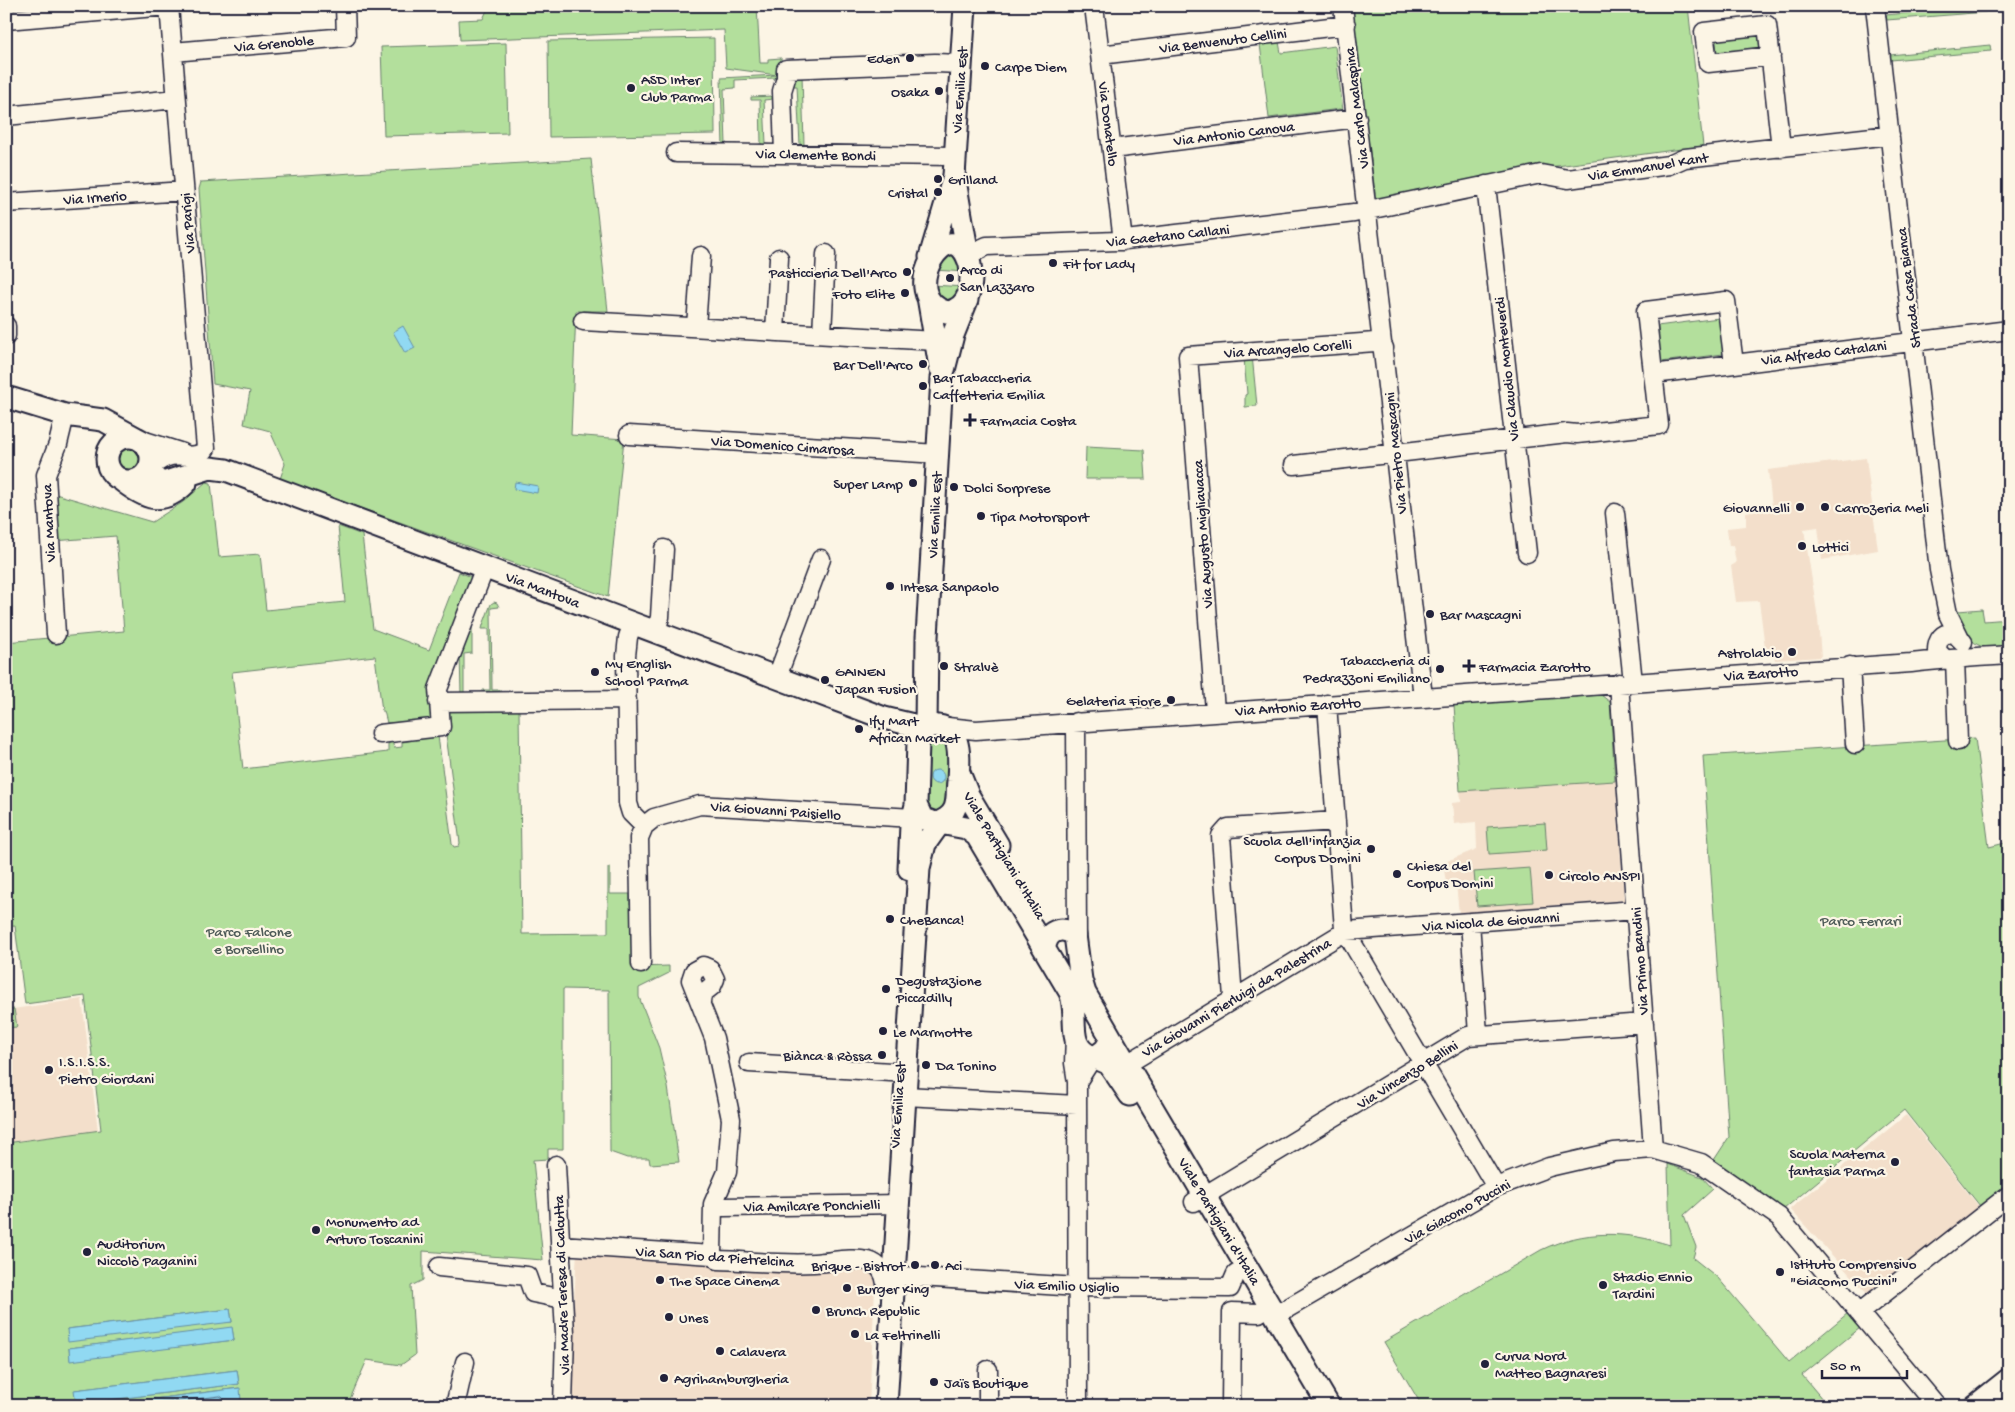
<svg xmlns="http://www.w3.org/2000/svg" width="2015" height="1412" viewBox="0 0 2015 1412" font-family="'Gochi Hand',sans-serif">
  <rect width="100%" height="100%" fill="#fcf5e5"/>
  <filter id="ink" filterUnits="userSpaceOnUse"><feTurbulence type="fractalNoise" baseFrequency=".02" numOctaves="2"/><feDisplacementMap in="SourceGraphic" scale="10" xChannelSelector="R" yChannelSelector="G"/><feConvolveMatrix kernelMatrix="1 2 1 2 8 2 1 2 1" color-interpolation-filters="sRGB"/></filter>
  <g filter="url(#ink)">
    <path fill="#f3dfcb" d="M 1866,458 L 1878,550 L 1822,560 L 1818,527 L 1804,529 L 1818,619 L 1821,657 L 1775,660 L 1774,654 L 1766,655 L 1759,601 L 1736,602 L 1731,566 L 1736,563 L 1733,545 L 1729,546 L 1727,528 L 1746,526 L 1746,512 L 1772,507 L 1768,470 Z
      M 1601,695 L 1610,702 L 1624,900 L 1459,913 L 1456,884 L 1446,884 L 1444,869 L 1441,866 L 1442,863 L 1477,849 L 1476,822 L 1454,824 L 1452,803 L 1461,802 L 1454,705 Z
      M 82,999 L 98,1131 L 6,1143 L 6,1010 Z
      M 1906,1115 L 1980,1208 L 1871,1298 L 1790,1209 Z
      M 577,1251 L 876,1269 L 869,1406 L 568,1406 Z"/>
    <path fill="#b3df9c" stroke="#6a806c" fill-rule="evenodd" d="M 489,6 L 757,6 L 760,63 L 768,63 L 768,59 L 781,58 L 782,78 L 776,87 L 775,78 L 735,80 L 735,88 L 724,89 L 726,144 L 737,144 L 737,147 L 723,147 L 721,78 L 777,75 L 726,68 L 724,30 L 460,40 L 459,20 L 483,19 Z
      M 1351,6 L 1688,6 L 1703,146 L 1528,170 L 1376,200 Z
      M 1977,6 L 1986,6 L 1986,12 L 1887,20 L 1886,15 Z
      M 1762,34 L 1764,49 L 1717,54 L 1716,39 Z
      M 714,38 L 715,134 L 549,137 L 548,41 Z
      M 1279,42 L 1281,53 L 1335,46 L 1343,111 L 1340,112 L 1340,109 L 1269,118 L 1260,44 Z
      M 506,43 L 508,133 L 384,136 L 381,47 Z
      M 1990,45 L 1991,51 L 1891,60 L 1890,55 Z
      M 791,75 L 802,75 L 804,145 L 813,145 L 813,148 L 791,148 L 791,145 L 800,145 L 797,86 L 789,86 Z
      M 773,96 L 773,99 L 764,100 L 766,144 L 774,145 L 775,147 L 753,147 L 753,145 L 761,144 L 760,100 L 751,100 L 751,97 Z
      M 591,159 L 608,311 L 576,311 L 571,435 L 624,439 L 608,597 L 280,479 L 285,464 L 270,431 L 244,424 L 250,391 L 213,384 L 199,189 L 201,182 Z
      M 947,249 L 967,272 L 933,270 Z
      M 932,285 L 965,287 L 946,308 Z
      M 1719,318 L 1723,354 L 1661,362 L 1657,326 Z
      M 1252,355 L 1257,406 L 1245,407 L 1245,395 L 1247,394 L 1244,358 Z
      M116 458a13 13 0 1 1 26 0a13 13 0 1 1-26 0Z
      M 1086,447 L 1144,450 L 1146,479 L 1085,479 Z
      M 206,482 L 211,483 L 219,557 L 260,554 L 266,610 L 345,602 L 338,526 L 362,535 L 373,629 L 429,650 L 459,572 L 474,578 L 434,720 L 387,723 L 384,711 L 382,711 L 375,656 L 232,672 L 243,769 L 388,752 L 388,744 L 392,741 L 394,748 L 402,747 L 402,742 L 438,736 L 452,844 L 454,847 L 459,846 L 460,843 L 446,734 L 448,711 L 519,710 L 522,934 L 608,933 L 608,868 L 610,867 L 610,894 L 630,894 L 630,904 L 636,904 L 636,967 L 669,966 L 669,973 L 639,988 L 639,997 L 659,1048 L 668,1087 L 679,1162 L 650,1164 L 649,1158 L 627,1158 L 610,1152 L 609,990 L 563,989 L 563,1149 L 548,1149 L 548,1159 L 533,1160 L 543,1260 L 423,1251 L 423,1280 L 411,1286 L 415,1355 L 401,1365 L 367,1360 L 347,1406 L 206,1406 L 241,1401 L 239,1388 L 99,1406 L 6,1406 L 6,1143 L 101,1130 L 85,996 L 25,1004 L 15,926 L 6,927 L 6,642 L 124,631 L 116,536 L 54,541 L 52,493 L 152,522 L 183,502 ZM 230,1309 L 232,1322 L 67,1330 L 67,1329 ZM 232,1328 L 234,1340 L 70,1360 L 69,1348 ZM 237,1370 L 239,1384 L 76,1404 L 75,1390 Z
      M 494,602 L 497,603 L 499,607 L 491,608 L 492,690 L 500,690 L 500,694 L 483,694 L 483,690 L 490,690 L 489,629 L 482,629 L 483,625 L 491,604 Z
      M 1982,609 L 1984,621 L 2009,619 L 2009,648 C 1974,650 1969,644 1958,611 Z
      M 472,625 L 472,653 L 464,654 L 464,694 L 461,694 L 460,653 Z
      M 1601,695 L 1610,702 L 1615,781 L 1460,791 L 1454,705 Z
      M 1975,738 L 1989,847 L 2009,842 L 2009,1183 L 1980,1206 L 1904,1110 L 1784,1209 L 1714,1160 L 1729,1137 L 1703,756 Z
      M 936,739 L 945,741 L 948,749 L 945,808 L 935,815 L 926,807 L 929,747 Z
      M 1545,823 L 1547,850 L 1489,854 L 1487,827 Z
      M 1530,868 L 1533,902 L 1477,906 L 1474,872 Z
      M 14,1009 L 17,1027 L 6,1028 L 6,1010 Z
      M 1668,1164 L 1702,1177 L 1713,1189 L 1684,1215 L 1696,1247 L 1693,1258 L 1718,1278 L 1789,1362 L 1848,1313 L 1860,1328 L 1802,1375 L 1828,1406 L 1422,1406 L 1384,1342 L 1541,1250 C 1585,1229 1625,1231 1670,1245 Z"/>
    <path fill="#91d9f2" stroke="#6590a9" d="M 403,326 L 415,348 L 405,353 L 393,332 Z
      M 515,482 L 538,486 L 537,493 L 514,489 Z
      M930 777a7 7 0 1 1 14 0a7 7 0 1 1-14 0Z
      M 230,1309 L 232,1322 L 68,1342 L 67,1329 Z
      M 232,1327 L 234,1340 L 70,1361 L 69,1348 Z
      M 237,1370 L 239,1384 L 76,1404 L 74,1390 Z
      M 240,1388 L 241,1401 L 206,1406 L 99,1406 Z"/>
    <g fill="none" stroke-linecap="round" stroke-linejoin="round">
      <path stroke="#4e6b84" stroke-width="1" d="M 139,1406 L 220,1396 L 223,1398 L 220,1406"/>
      <defs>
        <path id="minor" d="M 1094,6 L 1123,241
          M 1343,6 L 1423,697
          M 1875,6 L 1939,570 L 1948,614 L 1959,636
          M 6,20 L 167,6
          M 173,52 L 346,37 L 345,6
          M 1100,55 L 1346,25
          M 1771,56 L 1708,63 L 1704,32 L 1767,25 L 1781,148
          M 6,116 L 176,99
          M 1112,149 L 1357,118
          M 676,153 L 955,156
          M 784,154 L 782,91 L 786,78 L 786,69 L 935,63 L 961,64
          M 1486,185 L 1527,553
          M 6,203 L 184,191
          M 968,255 L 987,246 L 1117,241 L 1354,213 L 1541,174 L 1568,179 L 1669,165 L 1685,158 L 1890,135
          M 583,321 L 936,341
          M 6,326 L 6,336
          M 696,327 L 701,256
          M 775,332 L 779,258
          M 822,334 L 826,254
          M 1653,374 L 2009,330
          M 629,435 L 938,454
          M 142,440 L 183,453
          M 1294,465 L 1567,433 L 1577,434 L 1659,425 L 1646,311 L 1726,301 L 1734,364
          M 149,468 C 156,463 162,458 171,456 C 182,454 200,460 206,448 L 169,6
          M 1615,513 L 1633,682
          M 633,623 L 628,637 L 626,656 L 628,803 L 631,813 L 644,826
          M 656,632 L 660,617 L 664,549
          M 56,634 L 46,475 L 58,444 L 65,415
          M 1945,659 L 1937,651 C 1937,640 1942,631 1955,634 L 1963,642
          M 1955,659 L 1958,741
          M 1850,666 L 1855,744
          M 777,677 L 821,559
          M 1619,683 L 1653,1149
          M 438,702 L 627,700
          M 1327,704 L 1344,929 L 1496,1187
          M 1215,711 L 1188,356 L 1375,342 L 1382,344 L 1384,348
          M 1076,722 L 1077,943
          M 938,726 L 976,730 L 1911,663 C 1945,659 1975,657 2009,655
          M 380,734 L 441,727 L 438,689 L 485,567
          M 1470,922 L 1478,1034
          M 641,964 L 639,838 L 644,826 L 654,818 L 700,805 L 913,818
          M 1233,998 L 1221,836 L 1228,828 L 1336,821
          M 701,1002 L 702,994 L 712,986 L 715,979 L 710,969 L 703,966 L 694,971 L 691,980 L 714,1038 L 731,1119 L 727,1172 L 713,1204 L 712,1255
          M 1075,1035 L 1074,1063 L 1077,1082 L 1093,1057
          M 749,1063 L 907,1073
          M 1127,1064 L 1346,931 L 1636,910
          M 1077,1082 L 1078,1406
          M 905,1096 L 1077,1105
          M 556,1165 L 565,1333 L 563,1406
          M 1194,1202 L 1468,1036 L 1644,1023
          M 724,1207 L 899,1204
          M 560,1245 L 712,1255 L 718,1260 C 750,1261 783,1265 814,1263 C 833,1262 850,1257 868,1261 C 879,1264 885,1273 886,1284
          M 896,1266 L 898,1273 L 903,1276 L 1078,1287 L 1230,1288 L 1236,1274
          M 439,1267 L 527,1276 L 533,1293 L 563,1299
          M 1859,1313 L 2009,1195
          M 1276,1315 L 1496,1187 L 1549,1167 L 1614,1152 L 1653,1149 L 1701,1163 L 1779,1217 L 1937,1406
          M 988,1370 L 988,1406
          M 455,1406 L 465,1362
          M 1231,1406 L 1232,1312 L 1259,1313"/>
        <path id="major" d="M 954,174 C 959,204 964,234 970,265 C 973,284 970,309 947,312 C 893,298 952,202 970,265
          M 930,257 L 954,176 L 965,6
          M 928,297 L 940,367
          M 6,397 L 65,415 L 103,420 L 136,438
          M107 459a22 22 0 1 1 44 0a22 22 0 1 1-44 0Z
          M 148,470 L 158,481 L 163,483 L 210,468 L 226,470 L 884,718 L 926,728 L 927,637 L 942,378 L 953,335 L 967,300
          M 120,479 C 145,499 162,507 186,483
          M 930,726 C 964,723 959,758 958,781 C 957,789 958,800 955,808 C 952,816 943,822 935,823 L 922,818 L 916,805 L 918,742 L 922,732 Z
          M 960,775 L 968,795 L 998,845
          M 909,869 L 911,825 L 916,805
          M 1110,1036 L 1329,1406
          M 1093,1057 L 1109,1064 L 1130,1095
          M 886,1406 L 919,868 L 925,844 L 940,823 L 966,828 L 977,836 L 1070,992 C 1080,1017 1064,1046 1093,1057 C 1103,1053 1109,1048 1110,1036 L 1085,993 L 1081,980 L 1075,935 C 1061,925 1047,931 1045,947
          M 1975,1406 L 2009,1379"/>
      </defs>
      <use href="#minor" stroke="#22223b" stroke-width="21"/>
      <use href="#major" stroke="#22223b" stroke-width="25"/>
      <use href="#minor" stroke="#fcf5e5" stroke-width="18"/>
      <use href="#major" stroke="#fcf5e5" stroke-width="21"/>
    </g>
  </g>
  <g fill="#22223b" stroke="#fcf5e5" stroke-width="2">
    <circle cx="910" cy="58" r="5"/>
    <circle cx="985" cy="66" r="5"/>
    <circle cx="631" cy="88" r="5"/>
    <circle cx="939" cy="91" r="5"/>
    <circle cx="938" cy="179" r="5"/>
    <circle cx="938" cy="192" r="5"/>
    <circle cx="1053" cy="263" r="5"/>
    <circle cx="907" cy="272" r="5"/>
    <circle cx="950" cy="278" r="5"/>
    <circle cx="905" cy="293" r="5"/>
    <circle cx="923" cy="364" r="5"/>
    <circle cx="923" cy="386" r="5"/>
    <path d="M967.5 412.5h5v5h5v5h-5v5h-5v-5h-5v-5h5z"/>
    <circle cx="913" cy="483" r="5"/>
    <circle cx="954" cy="487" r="5"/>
    <circle cx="1800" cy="507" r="5"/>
    <circle cx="1825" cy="507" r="5"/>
    <circle cx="981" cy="516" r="5"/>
    <circle cx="1802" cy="546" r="5"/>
    <circle cx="890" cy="586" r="5"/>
    <circle cx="1430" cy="614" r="5"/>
    <circle cx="1792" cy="652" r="5"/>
    <circle cx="944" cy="666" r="5"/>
    <path d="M1466.5 658.5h5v5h5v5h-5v5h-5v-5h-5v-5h5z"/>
    <circle cx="1440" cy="669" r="5"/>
    <circle cx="595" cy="672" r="5"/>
    <circle cx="825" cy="680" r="5"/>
    <circle cx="1171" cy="700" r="5"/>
    <circle cx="859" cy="729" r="5"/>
    <circle cx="1371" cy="849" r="5"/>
    <circle cx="1397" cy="874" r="5"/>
    <circle cx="1549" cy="875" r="5"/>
    <circle cx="890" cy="919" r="5"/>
    <circle cx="886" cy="989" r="5"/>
    <circle cx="883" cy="1031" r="5"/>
    <circle cx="882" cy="1055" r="5"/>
    <circle cx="926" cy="1065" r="5"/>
    <circle cx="49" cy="1070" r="5"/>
    <circle cx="1895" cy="1162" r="5"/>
    <circle cx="316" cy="1230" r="5"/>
    <circle cx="87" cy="1252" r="5"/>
    <circle cx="915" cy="1265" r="5"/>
    <circle cx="935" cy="1265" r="5"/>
    <circle cx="1780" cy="1272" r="5"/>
    <circle cx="660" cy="1280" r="5"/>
    <circle cx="1603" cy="1285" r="5"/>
    <circle cx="847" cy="1288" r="5"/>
    <circle cx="816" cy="1310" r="5"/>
    <circle cx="669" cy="1317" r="5"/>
    <circle cx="855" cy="1334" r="5"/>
    <circle cx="720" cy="1351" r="5"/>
    <circle cx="1485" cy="1364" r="5"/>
    <circle cx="664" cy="1378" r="5"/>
    <circle cx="934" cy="1382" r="5"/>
  </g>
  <g text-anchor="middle" stroke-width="4.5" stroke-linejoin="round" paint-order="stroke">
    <g font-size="15" fill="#22223b" stroke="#fcf5e5">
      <text transform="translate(1223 40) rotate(-7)" y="5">Via Benvenuto Cellini</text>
      <text transform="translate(274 43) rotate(-5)" y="5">Via Grenoble</text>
      <text transform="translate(959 90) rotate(-86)" y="5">Via Emilia Est</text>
      <text transform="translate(1356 108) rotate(-97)" y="5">Via Carlo Malaspina</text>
      <text transform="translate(1109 124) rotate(83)" y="5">Via Donatello</text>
      <text transform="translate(1234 133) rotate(-7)" y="5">Via Antonio Canova</text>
      <text transform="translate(816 154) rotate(1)" y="5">Via Clemente Bondi</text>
      <text transform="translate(1648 166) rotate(-9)" y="5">Via Emmanuel Kant</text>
      <text transform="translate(95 197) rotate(-4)" y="5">Via Irnerio</text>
      <text transform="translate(187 223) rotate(-95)" y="5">Via Parigi</text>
      <text transform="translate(1168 235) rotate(-6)" y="5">Via Gaetano Callani</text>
      <text transform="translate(1908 288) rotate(-97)" y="5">Strada Casa Bianca</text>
      <text transform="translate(1288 348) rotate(-4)" y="5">Via Arcangelo Corelli</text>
      <text transform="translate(1824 352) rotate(-7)" y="5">Via Alfredo Catalani</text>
      <text transform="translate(1506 369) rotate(-96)" y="5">Via Claudio Monteverdi</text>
      <text transform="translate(783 445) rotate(4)" y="5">Via Domenico Cimarosa</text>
      <text transform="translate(1395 453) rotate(-96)" y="5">Via Pietro Mascagni</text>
      <text transform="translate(934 515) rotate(-87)" y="5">Via Emilia Est</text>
      <text transform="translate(48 523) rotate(-93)" y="5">Via Mantova</text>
      <text transform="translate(1202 534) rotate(-94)" y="5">Via Augusto Migliavacca</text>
      <text transform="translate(543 589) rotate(21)" y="5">Via Mantova</text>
      <text transform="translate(1761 673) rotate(-4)" y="5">Via Zarotto</text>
      <text transform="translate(1298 706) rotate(-4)" y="5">Via Antonio Zarotto</text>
      <text transform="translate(776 810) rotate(4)" y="5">Via Giovanni Paisiello</text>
      <text transform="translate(1005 855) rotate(59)" y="5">Viale Partigiani d'Italia</text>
      <text transform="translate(1491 921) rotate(-4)" y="5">Via Nicola de Giovanni</text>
      <text transform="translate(1639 961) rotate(-94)" y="5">Via Primo Bandini</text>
      <text transform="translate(1236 997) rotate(-31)" y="5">Via Giovanni Pierluigi da Palestrina</text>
      <text transform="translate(1407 1074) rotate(-32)" y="5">Via Vincenzo Bellini</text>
      <text transform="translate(897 1105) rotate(-86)" y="5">Via Emilia Est</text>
      <text transform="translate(812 1205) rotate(-1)" y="5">Via Amilcare Ponchielli</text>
      <text transform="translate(1457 1211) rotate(-29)" y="5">Via Giacomo Puccini</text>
      <text transform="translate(1220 1221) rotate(59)" y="5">Viale Partigiani d'Italia</text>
      <text transform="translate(715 1256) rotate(4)" y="5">Via San Pio da Pietrelcina</text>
      <text transform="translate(561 1285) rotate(-92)" y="5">Via Madre Teresa di Calcutta</text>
      <text transform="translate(1067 1285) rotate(2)" y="5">Via Emilio Usiglio</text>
    </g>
    <g font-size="15" fill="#22223b" stroke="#fcf5e5" text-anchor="start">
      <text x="900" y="63" text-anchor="end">Eden</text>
      <text x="995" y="71">Carpe Diem</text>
      <text x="641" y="84">ASD Inter<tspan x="641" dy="17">Club Parma</tspan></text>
      <text x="929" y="96" text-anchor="end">Osaka</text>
      <text x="948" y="184">Grilland</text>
      <text x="928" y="197" text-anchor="end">Cristal</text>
      <text x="1063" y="268">Fit for Lady</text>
      <text x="960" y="274">Arco di<tspan x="960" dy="17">San Lazzaro</tspan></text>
      <text x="897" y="277" text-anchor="end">Pasticcieria Dell'Arco</text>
      <text x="895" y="298" text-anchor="end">Foto Elite</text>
      <text x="913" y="369" text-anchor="end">Bar Dell'Arco</text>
      <text x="933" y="382">Bar Tabaccheria<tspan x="933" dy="17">Caffetteria Emilia</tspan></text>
      <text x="980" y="425">Farmacia Costa</text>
      <text x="903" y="488" text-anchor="end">Super Lamp</text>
      <text x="964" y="492">Dolci Sorprese</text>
      <text x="1790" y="512" text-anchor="end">Giovannelli</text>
      <text x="1835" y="512">Carrozeria Meli</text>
      <text x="991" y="521">Tipa Motorsport</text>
      <text x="1812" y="551">Lottici</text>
      <text x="900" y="591">Intesa Sanpaolo</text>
      <text x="1440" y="619">Bar Mascagni</text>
      <text x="1782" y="657" text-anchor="end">Astrolabio</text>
      <text x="1430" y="665" text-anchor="end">Tabaccheria di<tspan x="1430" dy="17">Pedrazzoni Emiliano</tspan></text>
      <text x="605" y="668">My English<tspan x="605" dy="17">School Parma</tspan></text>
      <text x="954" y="671">Stralvè</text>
      <text x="1479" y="671">Farmacia Zarotto</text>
      <text x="835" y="676">GAINEN<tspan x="835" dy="17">Japan Fusion</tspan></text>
      <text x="1161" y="705" text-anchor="end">Gelateria Fiore</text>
      <text x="869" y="725">Ify Mart<tspan x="869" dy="17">African Market</tspan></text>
      <text x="1361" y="845" text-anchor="end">Scuola dell'infanzia<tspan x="1361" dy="17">Corpus Domini</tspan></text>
      <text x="1407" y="870">Chiesa del<tspan x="1407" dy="17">Corpus Domini</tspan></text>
      <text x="1559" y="880">Circolo ANSPI</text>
      <text x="900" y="924">CheBanca!</text>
      <text x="896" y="985">Degustazione<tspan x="896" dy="17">Piccadilly</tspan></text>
      <text x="893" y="1036">Le Marmotte</text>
      <text x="872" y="1060" text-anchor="end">Biànca &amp; Ròssa</text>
      <text x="59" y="1066">I.S.I.S.S.<tspan x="59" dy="17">Pietro Giordani</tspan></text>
      <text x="936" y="1070">Da Tonino</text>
      <text x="1885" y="1158" text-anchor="end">Scuola Materna<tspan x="1885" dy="17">fantasia Parma</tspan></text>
      <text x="326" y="1226">Monumento ad<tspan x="326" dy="17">Arturo Toscanini</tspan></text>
      <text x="97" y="1248">Auditorium<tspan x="97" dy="17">Niccolò Paganini</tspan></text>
      <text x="1790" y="1268">Istituto Comprensivo<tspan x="1790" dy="17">"Giacomo Puccini"</tspan></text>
      <text x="905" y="1270" text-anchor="end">Brique - Bistrot</text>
      <text x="945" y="1270">Aci</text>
      <text x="1613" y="1281">Stadio Ennio<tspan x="1613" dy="17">Tardini</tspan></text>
      <text x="670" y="1285">The Space Cinema</text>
      <text x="857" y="1293">Burger King</text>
      <text x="826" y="1315">Brunch Republic</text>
      <text x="679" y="1322">Unes</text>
      <text x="865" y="1339">La Feltrinelli</text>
      <text x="730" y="1356">Calavera</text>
      <text x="1495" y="1360">Curva Nord<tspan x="1495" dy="17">Matteo Bagnaresi</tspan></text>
      <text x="674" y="1383">Agrihamburgheria</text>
      <text x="944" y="1387">Jaïs Boutique</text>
    </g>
    <g font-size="15" fill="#4e5b58" stroke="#fcf5e5">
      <text x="1861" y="925">Parco Ferrari</text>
      <text x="249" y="936">Parco Falcone<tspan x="249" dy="17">e Borsellino</tspan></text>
    </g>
  </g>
  <rect width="2015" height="1412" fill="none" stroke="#fcf5e5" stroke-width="25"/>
  <rect x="12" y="12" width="1990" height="1387" fill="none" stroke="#22223b" stroke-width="2" filter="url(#ink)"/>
  <path d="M1822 1370v8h85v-8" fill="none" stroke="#22223b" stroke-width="2.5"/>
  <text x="1830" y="1370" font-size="15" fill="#22223b" stroke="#fcf5e5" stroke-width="4" paint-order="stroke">50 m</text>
</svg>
